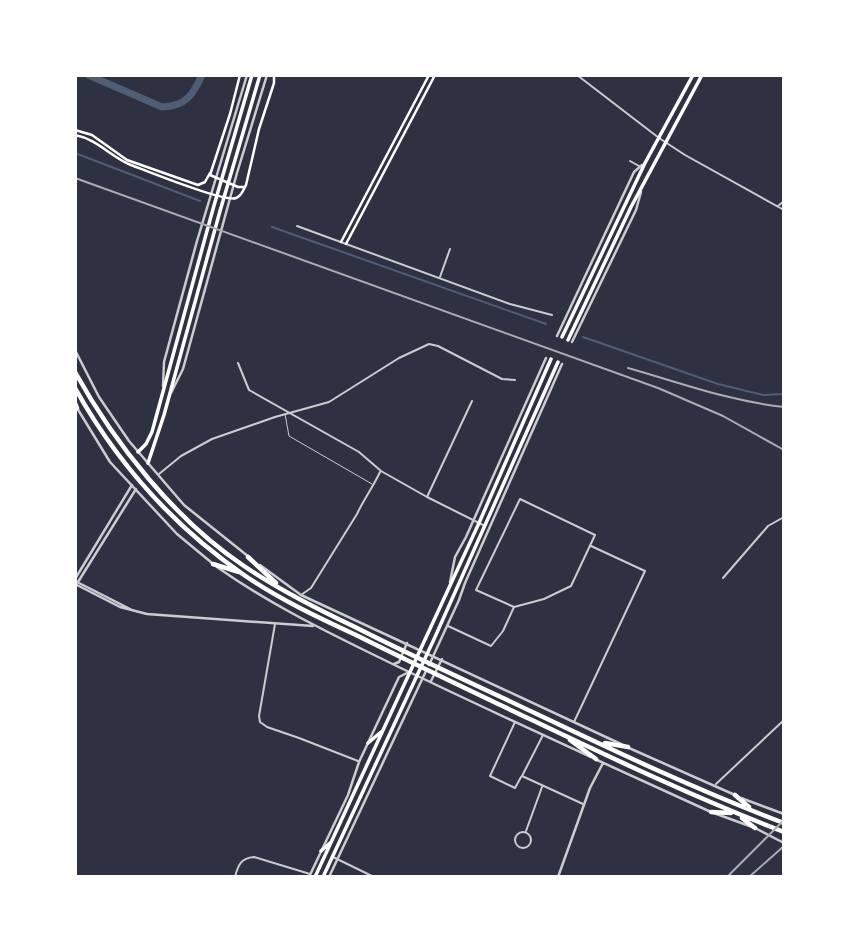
<svg xmlns="http://www.w3.org/2000/svg" width="859" height="952" viewBox="0 0 859 952" font-family="'Golos Text',sans-serif">
  <rect width="100%" height="100%" fill="#2d3142"/>
  <g fill="none" stroke-linecap="round" stroke-linejoin="round">
    <path stroke="#4f5d75" stroke-width="2" d="M 75,153 L 200,201
      M 272,227 L 546,324
      M 583,337 L 718,384 L 763,395 L 784,394"/>
    <path stroke="#4f5d75" stroke-width="7" d="M 88,75 L 162,107 C 186,106 193,95 202,75"/>
    <path stroke="#caccd0" stroke-width="1" d="M 285,414 L 289,436 L 372,484"/>
    <path stroke="#caccd0" stroke-width="2" d="M 577,75 L 659,138 L 685,155 L 784,210
      M 630,161 L 639,166
      M 778,206 L 784,201
      M 297,226 L 510,304 L 552,315
      M 440,277 L 450,249
      M 238,363 L 249,390 L 359,452 L 381,471 L 427,497 L 485,526
      M 159,474 L 181,456 L 212,439 L 275,417 L 329,402 L 399,358 L 429,344 L 438,346 L 502,379 L 515,380
      M 427,497 L 472,401
      M 723,578 L 768,526 L 784,517
      M 301,595 L 311,588 L 357,514 C 364,499 373,487 380,472
      M 275,624 L 259,716 L 260,722 L 267,727 L 299,738 L 358,761
      M 448,626 L 491,646 L 503,631 L 514,607 L 476,590 L 520,499 L 595,535 L 571,586 L 544,599 L 514,607
      M 515,722 L 490,776 L 515,788 L 521,777
      M 574,722 L 645,571 L 591,546
      M 543,735 L 522,776 L 583,804
      M 716,784 L 784,720
      M 526,831 L 542,787
      M515 840a8 8 0 1 1 16 0a8 8 0 1 1-16 0Z
      M 333,857 L 374,877
      M 75,876 L 79,877
      M 235,877 C 238,865 241,858 254,857 L 310,874"/>
    <path stroke="#caccd0" stroke-width="2.5" d="M 557,336 L 634,172 L 642,165
      M 572,342 L 636,210 L 641,192
      M 75,350 L 99,397 L 129,441 L 184,505 L 249,557
      M 163,386 L 164,362 L 197,241 L 247,75
      M 171,393 L 183,369 L 237,173 L 267,75
      M 77,408 L 110,462 L 177,534 L 212,563
      M 136,489 L 78,582 L 75,584 L 120,607 L 147,614 L 313,626
      M 260,565 L 301,595 L 623,745
      M 217,567 C 265,601 317,627 370,653 C 443,689 517,723 591,757
      M 75,579 L 132,485
      M 75,581 L 132,610
      M 450,582 L 455,557 L 466,537 L 546,358
      M 394,664 L 399,662 L 407,643
      M 429,665 L 459,600 L 465,583 L 562,364
      M 431,681 L 442,659
      M 629,748 L 735,795
      M 597,760 L 711,812 L 755,828 L 784,843
      M 741,798 L 784,814
      M 309,877 L 348,795 L 359,762 L 399,677 L 409,672
      M 329,877 L 426,671
      M 558,877 L 590,788 L 603,763"/>
    <path stroke="#fff" stroke-width="2.5" d="M 240,75 L 230,114 L 210,175 L 238,187 L 245,187
      M 75,130 L 92,135 L 127,160 L 198,185 L 205,182 L 210,173
      M 75,135 C 97,139 111,157 131,165 C 147,171 225,203 236,198 C 242,196 243,190 246,185 L 259,129 L 274,83 L 274,75
      M 341,242 L 429,75
      M 346,244 L 435,75"/>
    <path stroke="#fff" stroke-width="3.5" d="M 562,337 L 645,163 L 693,75
      M 568,340 L 631,207 L 702,75
      M 138,452 L 146,444 L 152,432 L 213,209 L 252,75
      M 148,463 L 164,415 L 220,211 L 260,75
      M 368,743 L 381,732
      M 321,851 L 330,843
      M 315,877 L 479,523 L 551,359
      M 323,877 L 435,637 L 558,362"/>
    <path stroke="#fff" stroke-width="4.5" d="M 75,372 C 115,444 175,520 244,566 C 279,590 317,609 355,627 C 404,652 454,675 503,698 C 596,742 688,787 784,823
      M 75,388 C 117,463 173,526 244,575 C 279,599 317,617 356,635 C 402,658 448,680 494,702 C 589,747 685,794 784,832
      M 75,403 L 77,408
      M 248,557 L 276,583
      M 213,564 L 239,572
      M 570,740 L 596,759
      M 605,743 L 628,747
      M 735,795 L 749,807
      M 711,812 L 731,813
      M 742,818 L 755,828"/>
    <path stroke="#abadb3" stroke-width="2" d="M 75,178 L 658,388 L 723,416 L 784,450
      M 628,368 C 681,383 729,401 784,407
      M 727,877 L 784,820
      M 749,877 L 784,846"/>
  </g>
  <rect width="859" height="952" fill="none" stroke="#ffffff" stroke-width="154"/>
</svg>
